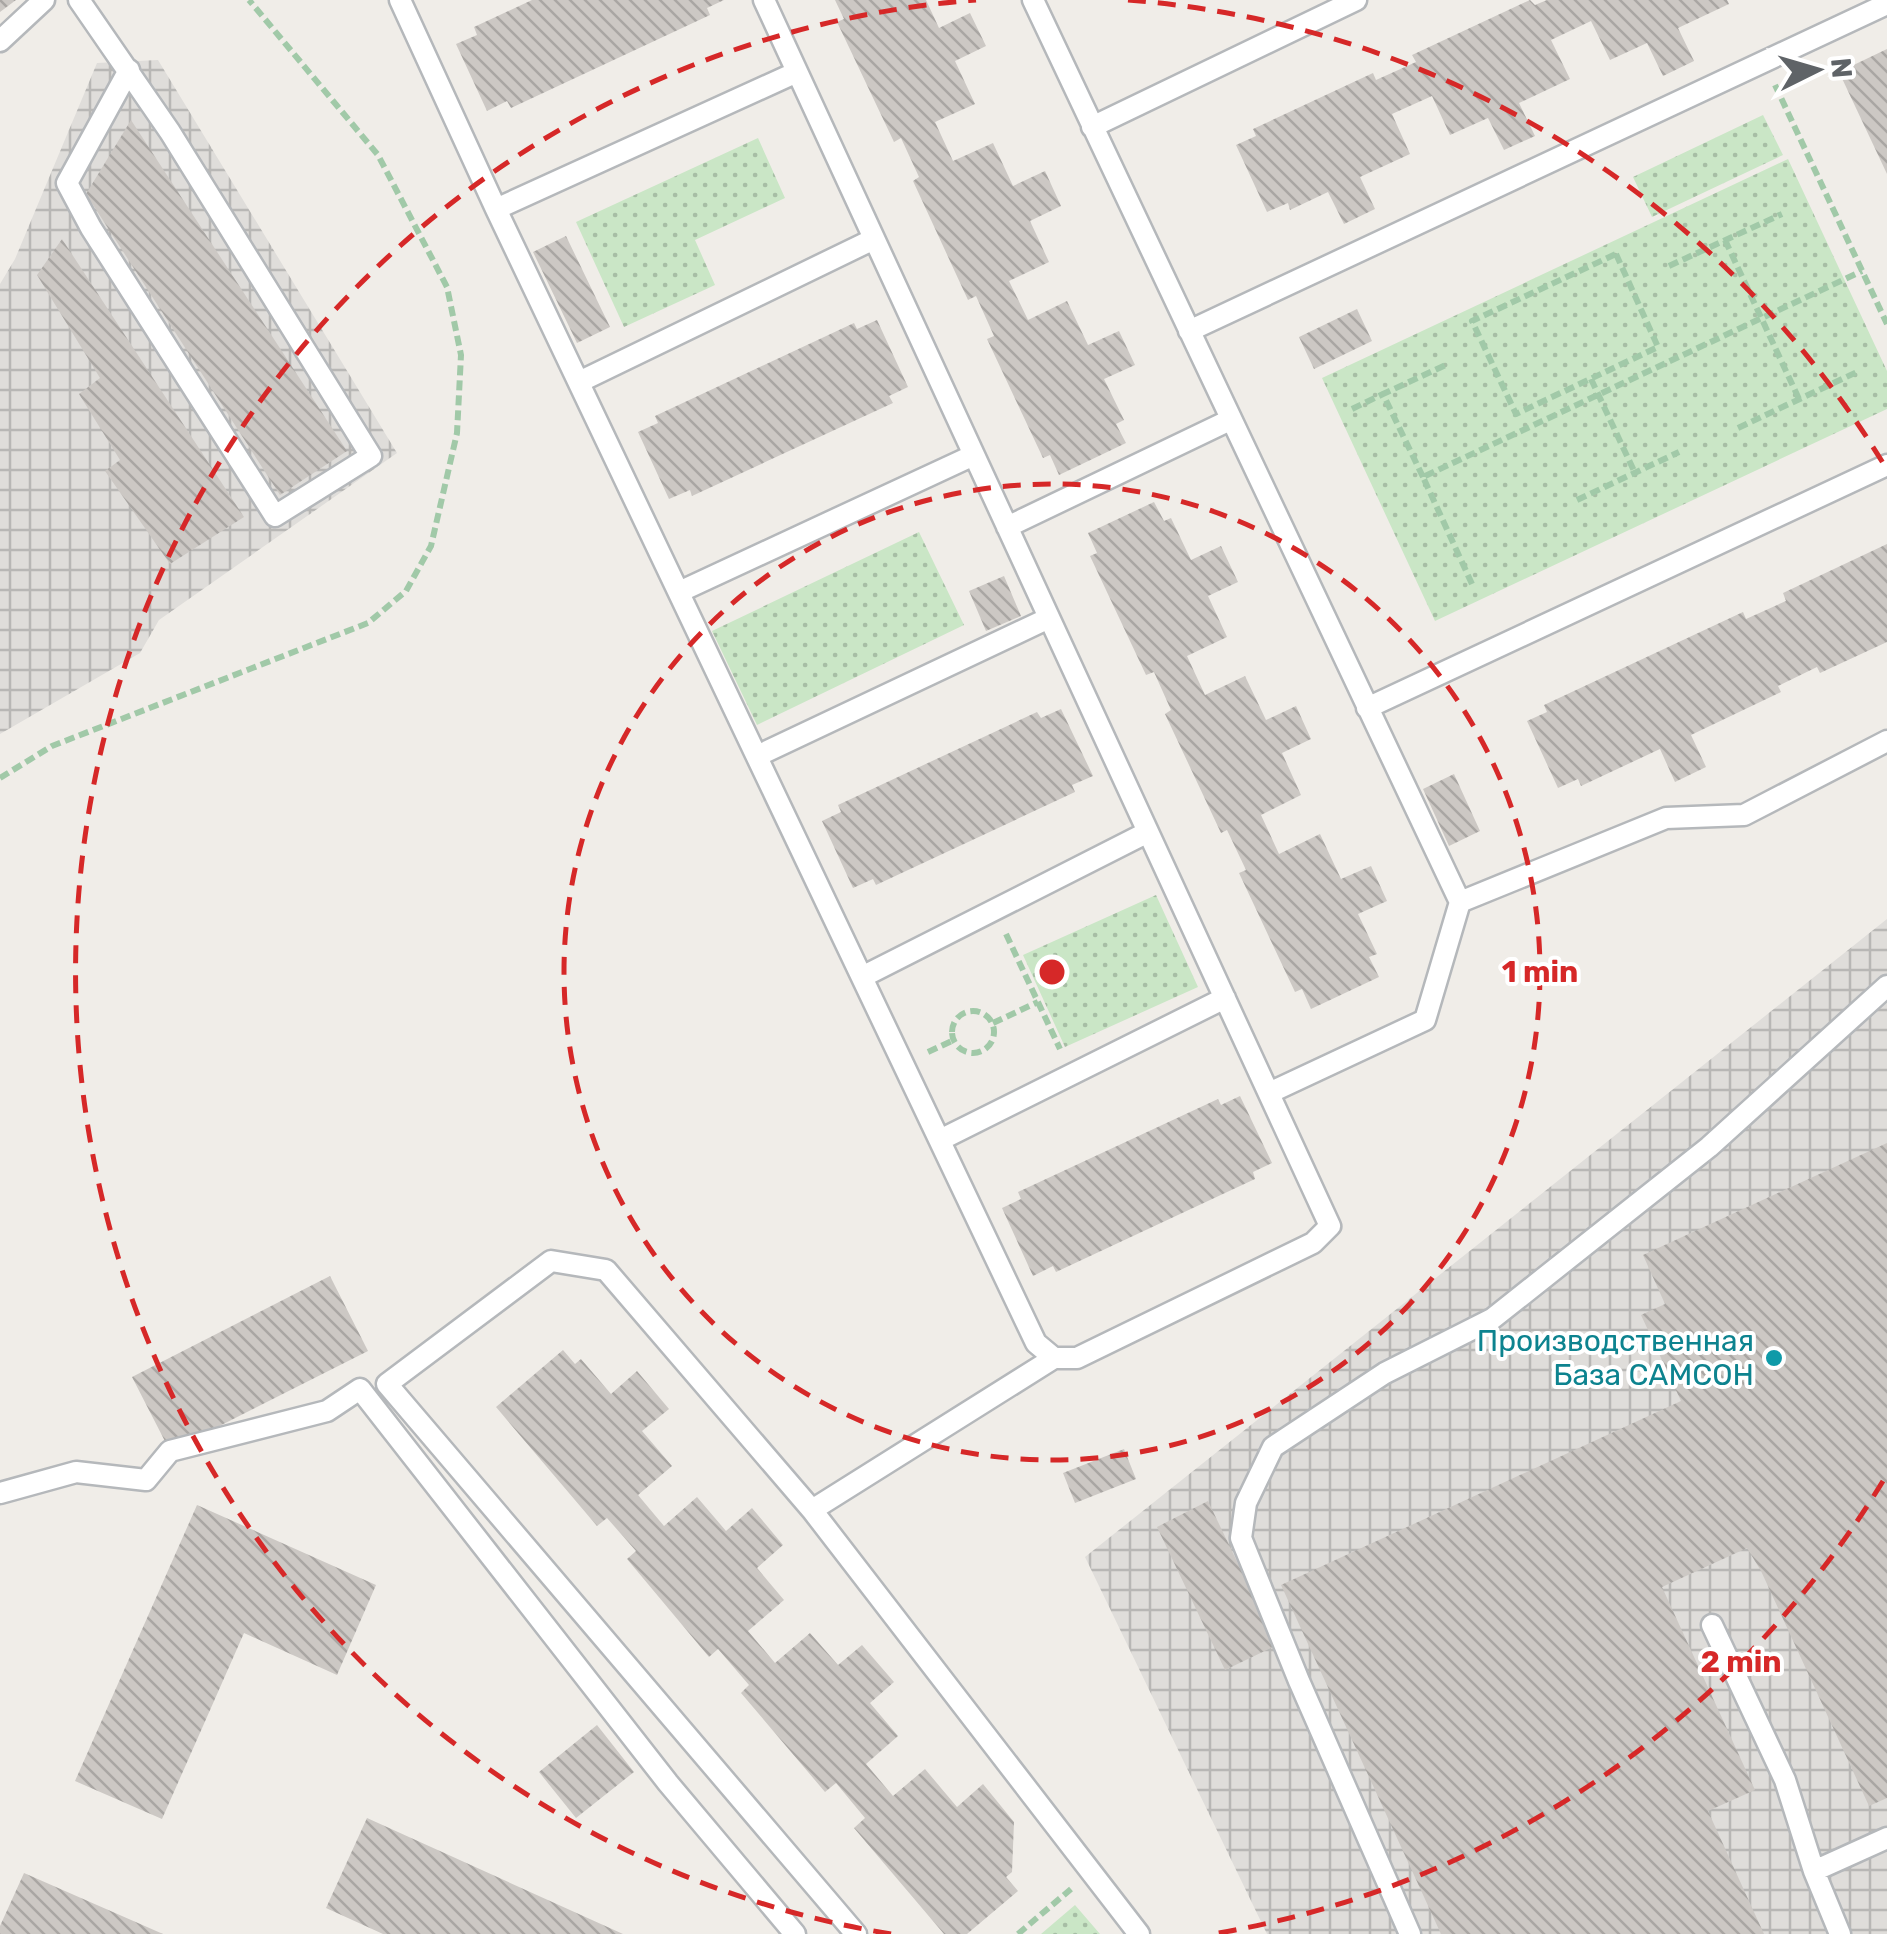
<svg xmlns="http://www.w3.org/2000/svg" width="1887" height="1934" viewBox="0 0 1887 1934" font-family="Rubik,sans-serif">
  <defs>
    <pattern id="industrial-grid" width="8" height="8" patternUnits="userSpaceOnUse" patternTransform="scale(2.5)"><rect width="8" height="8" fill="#dfddda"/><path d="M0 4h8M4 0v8" fill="none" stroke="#b8b7b5"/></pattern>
    <pattern id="park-dots" width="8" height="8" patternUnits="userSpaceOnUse" patternTransform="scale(2.5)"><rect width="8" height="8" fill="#cae6c6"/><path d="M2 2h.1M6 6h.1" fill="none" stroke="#a7bea5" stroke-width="1.8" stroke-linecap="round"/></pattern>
    <pattern id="building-back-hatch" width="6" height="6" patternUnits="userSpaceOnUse" patternTransform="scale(2.5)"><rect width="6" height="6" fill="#ccc8c4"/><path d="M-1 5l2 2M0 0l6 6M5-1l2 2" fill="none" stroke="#a9a6a3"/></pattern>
  </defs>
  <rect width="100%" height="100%" fill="#f0ede8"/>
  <path fill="url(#industrial-grid)" d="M 158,60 L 397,453 L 159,620 L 140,653 L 0,734 L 0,284 L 15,259 L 97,63 Z
    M 1887,919 L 1887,1934 L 1267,1934 L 1085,1557 Z"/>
  <path fill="url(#park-dots)" d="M 1763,115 L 1783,155 L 1652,217 L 1633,177 Z
    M 758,138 L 785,198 L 695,240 L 715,285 L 624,327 L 576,222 Z
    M 1788,159 L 1887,371 L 1887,409 L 1435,621 L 1322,378 Z
    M 919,532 L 964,625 L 757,725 L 712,631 Z
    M 1156,895 L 1198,987 L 1065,1047 L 1023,955 Z
    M 1075,1905 L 1100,1934 L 1041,1934 Z"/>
  <path fill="url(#building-back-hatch)" d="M 0,0 L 16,0 L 0,12 Z
    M 532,0 L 724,0 L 707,8 L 710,15 L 511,108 L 507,101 L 487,111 L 456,44 L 477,35 L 474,27 Z
    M 835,0 L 926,0 L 939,28 L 970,13 L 986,46 L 955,61 L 975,104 L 935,122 L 953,161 L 993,143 L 1013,186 L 1045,171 L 1061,206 L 1030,221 L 1049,262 L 1009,281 L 1028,320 L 1067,301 L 1088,345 L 1119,331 L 1135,365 L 1104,379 L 1124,420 L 1116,424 L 1126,443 L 1059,475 L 1050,455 L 1043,458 L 987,339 L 994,336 L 976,296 L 968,300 L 913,181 L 919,177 L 901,138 L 894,142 L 837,22 L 844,19 Z
    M 1530,0 L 1535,5 L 1547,0 L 1727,0 L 1729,4 L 1678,28 L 1694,61 L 1663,76 L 1647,43 L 1610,60 L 1591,21 L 1551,40 L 1570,79 L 1519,103 L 1535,136 L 1504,150 L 1488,118 L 1450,135 L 1432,96 L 1392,114 L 1410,154 L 1360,177 L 1375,209 L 1344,224 L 1328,192 L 1290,210 L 1288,203 L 1267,212 L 1236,145 L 1256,136 L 1253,129 L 1373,73 L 1376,80 L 1416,62 L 1412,55 Z
    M 1887,49 L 1887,174 L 1839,72 Z
    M 131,120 L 347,451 L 280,495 L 86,194 Z
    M 566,236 L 610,327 L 577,343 L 533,252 Z
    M 62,239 L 244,517 L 170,564 L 105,471 L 120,460 L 79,394 L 100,378 L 37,275 Z
    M 1357,309 L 1372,341 L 1314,369 L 1299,337 Z
    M 877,320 L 908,387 L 889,396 L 893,403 L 692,496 L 690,490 L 669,499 L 638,432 L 658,423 L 655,416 L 854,323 L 857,329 Z
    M 1154,502 L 1164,521 L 1171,518 L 1191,560 L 1221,546 L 1238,582 L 1208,596 L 1227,637 L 1187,656 L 1205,695 L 1245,676 L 1266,720 L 1296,706 L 1311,739 L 1282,753 L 1301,795 L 1261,815 L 1279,854 L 1320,834 L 1341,879 L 1371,866 L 1387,901 L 1358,914 L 1377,954 L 1369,957 L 1379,977 L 1311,1009 L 1302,989 L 1295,992 L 1239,873 L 1246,870 L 1227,830 L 1221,833 L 1165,714 L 1171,710 L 1154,672 L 1146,675 L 1090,556 L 1097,553 L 1088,533 Z
    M 1887,544 L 1887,642 L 1820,673 L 1817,667 L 1778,686 L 1781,692 L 1691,735 L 1706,767 L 1675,782 L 1660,749 L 1581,786 L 1578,779 L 1558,788 L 1527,721 L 1547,712 L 1544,705 L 1743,612 L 1746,619 L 1786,601 L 1783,593 Z
    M 1004,576 L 1021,616 L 986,631 L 969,591 Z
    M 1061,709 L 1093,776 L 1072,785 L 1075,792 L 876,885 L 873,879 L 853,888 L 822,821 L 841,812 L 838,805 L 1037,712 L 1041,718 Z
    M 1454,774 L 1480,831 L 1449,846 L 1423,789 Z
    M 1240,1096 L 1272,1163 L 1253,1172 L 1255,1179 L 1056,1272 L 1053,1266 L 1033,1276 L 1002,1208 L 1021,1199 L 1018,1192 L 1218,1099 L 1221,1105 Z
    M 1887,1143 L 1887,1798 L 1869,1806 L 1761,1571 L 1747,1548 L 1662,1587 L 1755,1790 L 1708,1811 L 1764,1934 L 1441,1934 L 1281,1585 L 1681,1401 L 1641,1315 L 1665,1304 L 1643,1255 Z
    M 330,1276 L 368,1351 L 170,1451 L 132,1377 Z
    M 563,1350 L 575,1364 L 581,1359 L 611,1394 L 637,1371 L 669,1409 L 642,1431 L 672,1466 L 638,1495 L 664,1526 L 697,1497 L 726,1531 L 752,1508 L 783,1545 L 757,1568 L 784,1600 L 748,1631 L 775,1663 L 810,1633 L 838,1665 L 862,1645 L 894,1682 L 870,1703 L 898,1736 L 866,1764 L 893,1796 L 925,1769 L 957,1807 L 983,1784 L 1014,1822 L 1012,1872 L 1006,1877 L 1018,1891 L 967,1934 L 944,1934 L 854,1828 L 865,1818 L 836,1783 L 825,1792 L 741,1693 L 749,1685 L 718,1649 L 709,1657 L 627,1559 L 636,1551 L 607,1518 L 597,1526 L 496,1407 Z
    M 1124,1449 L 1136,1479 L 1075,1503 L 1063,1473 Z
    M 1208,1501 L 1277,1645 L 1225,1670 L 1157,1527 Z
    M 197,1505 L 376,1585 L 337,1675 L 244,1633 L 162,1819 L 75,1781 Z
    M 597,1725 L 634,1772 L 576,1818 L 539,1772 Z
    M 367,1818 L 623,1934 L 383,1934 L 326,1908 Z
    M 24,1873 L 163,1934 L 0,1934 L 0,1926 Z"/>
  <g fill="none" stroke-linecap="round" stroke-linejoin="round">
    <defs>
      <path id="lane" d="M 79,0 L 170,132 L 371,456 L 275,516 L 91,228 L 67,183 L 129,70
        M 400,0 L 496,209 L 1036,1343 L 1054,1358 L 1077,1358 L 1313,1243 L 1330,1226 L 764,0
        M 1033,0 L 1460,902
        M 0,41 L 44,0
        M 1092,127 L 1356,0
        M 496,209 L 797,72
        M 1189,331 L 1887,4
        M 579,382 L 874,239
        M 1007,527 L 1230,420
        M 679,592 L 974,455
        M 1367,708 L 1887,465
        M 757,756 L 1049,618
        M 862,977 L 1148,832
        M 1269,1093 L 1425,1020 L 1460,902 L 1666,818 L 1744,815 L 1887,741
        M 940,1140 L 1225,998
        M 1054,1358 L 812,1510 L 1139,1934
        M 0,1493 L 76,1472 L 146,1480 L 170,1451 L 327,1411 L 360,1389 L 668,1783 L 795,1934
        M 812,1510 L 606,1270 L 551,1261 L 387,1384 L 856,1934
        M 1712,1625 L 1785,1780 L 1814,1871 L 1840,1934
        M 1814,1871 L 1887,1838
        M 1410,1934 L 1299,1681 L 1241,1538 L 1246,1503 L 1273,1447 L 1385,1373 L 1492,1319 L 1709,1147 L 1887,986"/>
    </defs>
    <use href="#lane" stroke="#b5b8bb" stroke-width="25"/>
    <path stroke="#a1c9a8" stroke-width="6" stroke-dasharray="10 5" stroke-linecap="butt" d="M 1775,85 L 1887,324
      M 1725,240 L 1799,399
      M 1616,254 L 1658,347 L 1516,414 L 1472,321 Z
      M 1669,266 L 1782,214
      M 1591,379 L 1635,473
      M 1352,409 L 1383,394
      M 1738,428 L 1857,372
      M 1423,477 L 1383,394 L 1448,364
      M 1577,500 L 1679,452
      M 1472,584 L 1423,477 L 1862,271
      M 0,778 L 52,746 L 368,623 L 406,591 L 431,546 L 457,433 L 461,355 L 447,287 L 378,155 L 249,0
      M 1006,934 L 1060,1049
      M952 1032a21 21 0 1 1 42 0a21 21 0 1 1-42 0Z
      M 993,1023 L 1038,1002
      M 928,1052 L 954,1040
      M 1018,1934 L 1071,1889"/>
    <use href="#lane" stroke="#fff" stroke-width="20"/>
  </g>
  <g fill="none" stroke="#d62828" stroke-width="5" stroke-dasharray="18 12">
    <circle cx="1052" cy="972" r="488"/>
    <path d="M1883 1481A975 975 0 0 1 1213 1934M891 1934A975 975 0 0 1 976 0M1128 0A975 975 0 0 1 1883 463"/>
  </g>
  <circle fill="#0f9aa8" stroke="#fff" stroke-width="4" cx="1774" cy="1358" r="10"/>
  <g text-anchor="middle" stroke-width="8" stroke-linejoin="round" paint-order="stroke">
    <g font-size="30" fill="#0d838f" stroke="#fff" text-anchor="end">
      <text x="1754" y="1351">Производственная<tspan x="1754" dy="34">База САМСОН</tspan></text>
    </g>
  </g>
  <circle cx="1052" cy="972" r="15" fill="#d62828" stroke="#fff" stroke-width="5"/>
  <g font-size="30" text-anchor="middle" font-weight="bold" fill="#d62828" stroke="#fff" stroke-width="8" stroke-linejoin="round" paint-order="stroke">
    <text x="1540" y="982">1 min</text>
    <text x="1741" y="1672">2 min</text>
  </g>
  <g transform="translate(1817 70) rotate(85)" stroke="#ffffff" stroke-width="8" paint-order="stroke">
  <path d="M0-8L18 38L0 25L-18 38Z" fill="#5f6367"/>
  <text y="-15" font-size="28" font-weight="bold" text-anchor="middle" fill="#5f6367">N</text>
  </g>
</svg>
